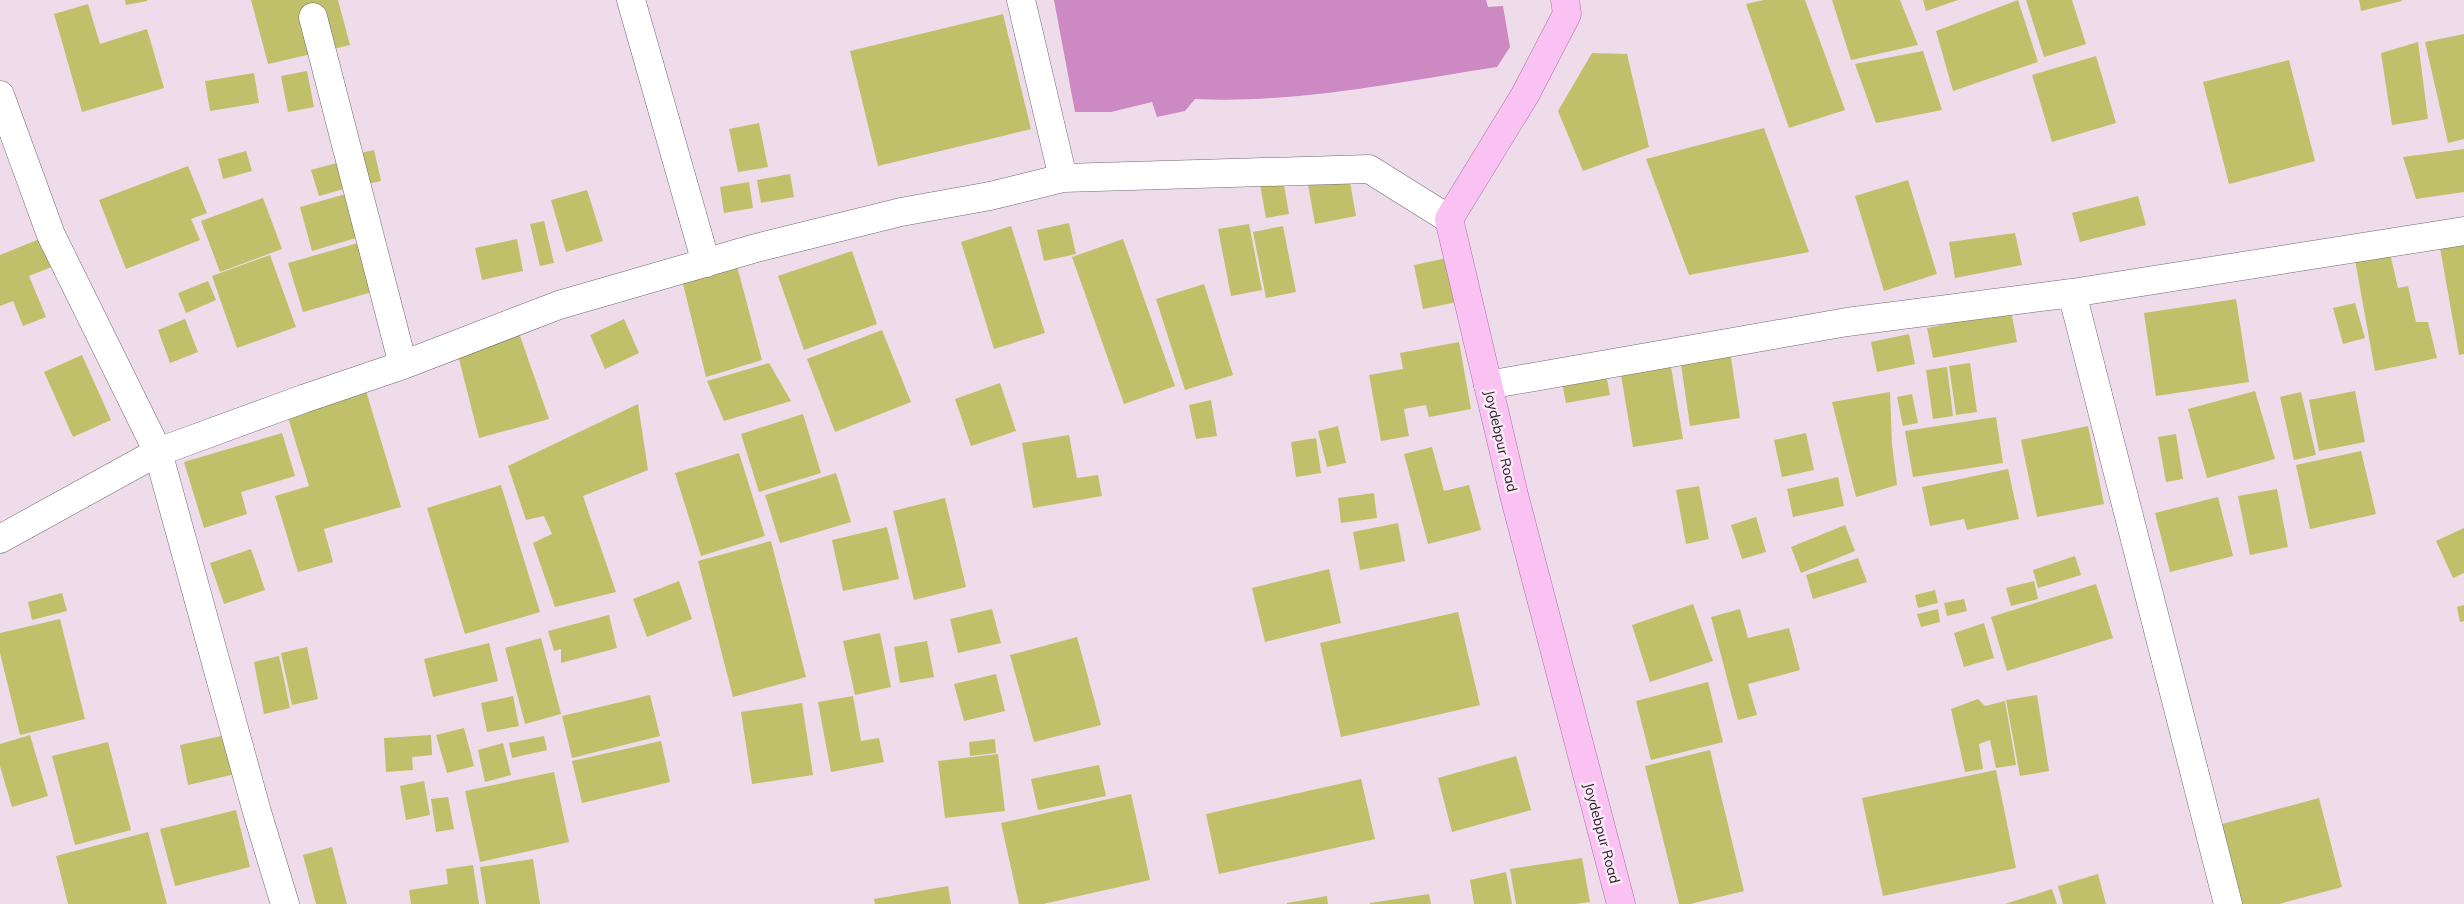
<svg xmlns="http://www.w3.org/2000/svg" width="2464" height="904" viewBox="0 0 2464 904" font-family="Mulish,sans-serif">
  <rect width="100%" height="100%" fill="#eedcea"/>
  <path fill="#cc89c2" d="M 1054,0 L 1486,0 L 1488,7 L 1503,6 L 1510,47 L 1497,67 C 1400,82 1293,104 1195,99 L 1185,111 L 1157,117 L 1152,102 L 1111,112 L 1075,112 Z"/>
  <path fill="#bfc069" d="M 125,0 L 147,0 L 147,1 L 126,5 Z
    M 251,0 L 338,0 L 350,45 L 268,64 Z
    M 1764,0 L 1805,0 L 1845,110 L 1789,128 L 1746,4 Z
    M 1832,0 L 1900,0 L 1918,45 L 1851,60 Z
    M 1923,0 L 1958,0 L 1926,11 Z
    M 2018,0 L 2038,62 L 1953,91 L 1936,31 Z
    M 2026,0 L 2072,0 L 2086,44 L 2044,57 Z
    M 2359,0 L 2401,0 L 2402,1 L 2361,11 Z
    M 88,4 L 100,44 L 147,29 L 164,88 L 82,112 L 54,14 Z
    M 1003,14 L 1031,129 L 878,166 L 850,51 Z
    M 2464,34 L 2464,139 L 2448,143 L 2425,42 Z
    M 2418,42 L 2428,119 L 2392,125 L 2381,53 Z
    M 1923,51 L 1942,110 L 1876,123 L 1855,64 Z
    M 1592,53 L 1627,54 L 1649,147 L 1583,171 L 1558,111 Z
    M 2096,56 L 2116,123 L 2052,142 L 2032,75 Z
    M 2289,60 L 2315,161 L 2229,184 L 2203,82 Z
    M 307,71 L 314,107 L 288,112 L 281,76 Z
    M 254,73 L 259,103 L 210,111 L 205,81 Z
    M 759,123 L 768,167 L 738,172 L 729,129 Z
    M 1764,128 L 1809,252 L 1689,275 L 1646,159 Z
    M 2464,149 L 2464,192 L 2416,199 L 2403,157 Z
    M 374,150 L 381,181 L 359,186 L 352,155 Z
    M 246,151 L 252,171 L 223,179 L 218,159 Z
    M 344,161 L 351,187 L 319,196 L 311,170 Z
    M 188,166 L 207,213 L 191,219 L 200,240 L 126,269 L 99,200 Z
    M 1348,171 L 1356,216 L 1315,224 L 1307,179 Z
    M 790,174 L 794,197 L 761,203 L 757,180 Z
    M 1283,179 L 1289,214 L 1266,218 L 1260,184 Z
    M 1908,180 L 1937,274 L 1884,291 L 1855,196 Z
    M 749,182 L 753,208 L 724,213 L 720,187 Z
    M 587,190 L 603,241 L 566,252 L 551,200 Z
    M 353,192 L 366,235 L 312,251 L 300,207 Z
    M 2138,196 L 2146,225 L 2080,242 L 2072,213 Z
    M 263,198 L 282,249 L 220,272 L 201,221 Z
    M 544,221 L 554,263 L 540,266 L 530,224 Z
    M 1069,223 L 1076,254 L 1044,261 L 1037,230 Z
    M 1249,224 L 1262,290 L 1231,296 L 1218,229 Z
    M 1011,226 L 1045,333 L 994,349 L 961,242 Z
    M 1283,226 L 1296,292 L 1266,298 L 1253,232 Z
    M 2015,233 L 2022,265 L 1955,278 L 1949,242 Z
    M 42,238 L 54,266 L 29,276 L 46,317 L 23,326 L 13,301 L 0,306 L 0,255 Z
    M 2464,238 L 2464,354 L 2459,355 L 2439,242 Z
    M 517,239 L 523,271 L 482,280 L 475,248 Z
    M 1123,239 L 1175,386 L 1124,404 L 1072,257 Z
    M 365,241 L 379,290 L 303,312 L 288,263 Z
    M 852,251 L 877,324 L 804,350 L 778,276 Z
    M 2390,253 L 2398,288 L 2408,286 L 2416,322 L 2428,322 L 2437,358 L 2375,371 L 2355,260 Z
    M 270,255 L 296,327 L 237,348 L 212,276 Z
    M 1447,258 L 1457,302 L 1423,309 L 1414,265 Z
    M 737,266 L 762,360 L 706,377 L 683,284 Z
    M 208,281 L 216,300 L 186,313 L 178,293 Z
    M 1204,284 L 1233,375 L 1185,390 L 1156,299 Z
    M 2236,299 L 2249,382 L 2156,396 L 2144,313 Z
    M 2355,303 L 2365,338 L 2343,344 L 2333,308 Z
    M 2011,311 L 2017,342 L 1933,358 L 1927,328 Z
    M 185,319 L 198,352 L 170,363 L 158,330 Z
    M 624,319 L 639,353 L 605,369 L 590,335 Z
    M 518,330 L 549,419 L 479,438 L 457,351 Z
    M 882,330 L 911,402 L 835,432 L 807,359 Z
    M 1909,334 L 1915,364 L 1877,372 L 1871,342 Z
    M 1459,342 L 1471,409 L 1429,417 L 1426,405 L 1404,409 L 1409,436 L 1381,441 L 1369,375 L 1403,369 L 1400,353 Z
    M 1730,351 L 1740,418 L 1690,426 L 1680,358 Z
    M 82,355 L 111,420 L 73,437 L 44,372 Z
    M 1670,361 L 1683,439 L 1633,447 L 1620,369 Z
    M 769,363 L 791,401 L 724,421 L 707,381 Z
    M 1970,363 L 1977,412 L 1956,415 L 1949,366 Z
    M 1947,367 L 1953,416 L 1933,419 L 1926,370 Z
    M 1606,374 L 1610,395 L 1566,403 L 1562,382 Z
    M 1000,383 L 1016,431 L 971,446 L 955,399 Z
    M 366,391 L 401,507 L 324,529 L 333,562 L 298,572 L 275,496 L 309,486 L 287,414 Z
    M 2255,391 L 2275,459 L 2207,478 L 2188,409 Z
    M 2355,391 L 2365,442 L 2319,451 L 2309,400 Z
    M 1890,392 L 1892,444 L 1897,485 L 1856,497 L 1832,402 Z
    M 2301,392 L 2316,455 L 2294,460 L 2280,397 Z
    M 1912,394 L 1918,423 L 1903,426 L 1897,397 Z
    M 1211,400 L 1217,436 L 1196,439 L 1189,405 Z
    M 638,404 L 648,470 L 583,496 L 616,592 L 555,607 L 533,543 L 552,534 L 544,516 L 526,520 L 508,466 Z
    M 803,414 L 821,473 L 759,492 L 741,434 Z
    M 1996,417 L 2003,463 L 1913,477 L 1905,431 Z
    M 1338,426 L 1346,463 L 1327,467 L 1318,431 Z
    M 2088,426 L 2104,504 L 2037,517 L 2021,440 Z
    M 282,433 L 295,476 L 241,492 L 247,514 L 204,528 L 184,462 Z
    M 1806,433 L 1814,470 L 1782,477 L 1774,440 Z
    M 2176,434 L 2183,479 L 2166,482 L 2158,437 Z
    M 1069,435 L 1077,478 L 1098,475 L 1102,496 L 1033,508 L 1022,443 Z
    M 1316,438 L 1321,473 L 1296,477 L 1291,442 Z
    M 1432,447 L 1444,491 L 1469,485 L 1481,530 L 1428,544 L 1404,454 Z
    M 2361,451 L 2376,514 L 2310,529 L 2296,465 Z
    M 739,453 L 765,536 L 701,556 L 675,473 Z
    M 2008,469 L 2019,519 L 1967,530 L 1964,519 L 1930,526 L 1922,487 Z
    M 836,473 L 851,522 L 780,543 L 765,495 Z
    M 1838,477 L 1844,506 L 1793,517 L 1787,489 Z
    M 501,485 L 540,612 L 465,634 L 427,508 Z
    M 1699,486 L 1709,539 L 1686,544 L 1676,490 Z
    M 2277,489 L 2288,547 L 2250,555 L 2238,496 Z
    M 1374,493 L 1377,518 L 1341,523 L 1338,498 Z
    M 2218,497 L 2233,556 L 2170,572 L 2155,513 Z
    M 945,498 L 966,587 L 914,600 L 893,511 Z
    M 1756,517 L 1766,552 L 1742,559 L 1731,525 Z
    M 1398,523 L 1405,561 L 1360,570 L 1353,532 Z
    M 1845,525 L 1855,551 L 1801,573 L 1791,547 Z
    M 887,527 L 899,579 L 843,591 L 832,540 Z
    M 2464,528 L 2464,573 L 2453,578 L 2436,541 Z
    M 771,541 L 806,677 L 733,697 L 698,561 Z
    M 251,549 L 265,590 L 224,604 L 210,563 Z
    M 2075,556 L 2081,575 L 2038,588 L 2033,570 Z
    M 1858,558 L 1867,582 L 1813,599 L 1806,575 Z
    M 1329,569 L 1341,623 L 1265,642 L 1252,588 Z
    M 679,581 L 692,619 L 647,637 L 633,599 Z
    M 2034,581 L 2038,599 L 2011,606 L 2006,588 Z
    M 2096,584 L 2113,638 L 2007,671 L 1991,617 Z
    M 1935,590 L 1938,603 L 1918,608 L 1915,595 Z
    M 62,593 L 67,611 L 32,620 L 28,602 Z
    M 1964,599 L 1967,611 L 1947,616 L 1944,603 Z
    M 1693,604 L 1713,661 L 1650,682 L 1632,625 Z
    M 2464,605 L 2464,621 L 2460,622 L 2457,607 Z
    M 992,609 L 1001,643 L 958,653 L 950,619 Z
    M 1740,609 L 1748,638 L 1789,628 L 1800,670 L 1748,684 L 1757,715 L 1738,720 L 1711,617 Z
    M 1938,609 L 1940,622 L 1921,627 L 1917,614 Z
    M 1458,612 L 1480,705 L 1341,737 L 1320,643 Z
    M 609,615 L 617,648 L 561,663 L 561,649 L 554,651 L 548,631 Z
    M 60,619 L 85,719 L 20,735 L 0,653 L 0,633 Z
    M 1984,623 L 1994,658 L 1964,667 L 1954,633 Z
    M 880,633 L 891,687 L 855,695 L 843,641 Z
    M 1077,637 L 1101,725 L 1034,742 L 1010,655 Z
    M 541,638 L 561,714 L 525,724 L 505,648 Z
    M 927,641 L 934,677 L 900,683 L 894,647 Z
    M 489,643 L 498,681 L 433,697 L 424,659 Z
    M 307,647 L 318,699 L 292,705 L 281,653 Z
    M 279,656 L 290,708 L 264,714 L 254,662 Z
    M 996,674 L 1005,711 L 964,721 L 954,684 Z
    M 1708,682 L 1723,742 L 1651,760 L 1636,701 Z
    M 650,695 L 660,736 L 572,758 L 562,716 Z
    M 2037,695 L 2049,771 L 2020,776 L 2006,700 Z
    M 513,696 L 519,726 L 487,732 L 481,703 Z
    M 853,696 L 861,741 L 879,738 L 884,762 L 831,772 L 818,702 Z
    M 1978,699 L 1985,706 L 2005,701 L 2016,765 L 1996,768 L 1990,740 L 1979,744 L 1983,769 L 1965,772 L 1951,709 Z
    M 802,703 L 813,775 L 752,784 L 741,712 Z
    M 464,728 L 474,766 L 447,773 L 436,735 Z
    M 30,735 L 48,796 L 12,807 L 0,766 L 0,744 Z
    M 226,735 L 235,774 L 188,785 L 180,745 Z
    M 431,735 L 432,755 L 412,757 L 413,770 L 386,772 L 384,738 Z
    M 544,736 L 547,750 L 512,758 L 509,743 Z
    M 995,739 L 996,753 L 970,756 L 969,742 Z
    M 661,741 L 670,782 L 582,803 L 572,761 Z
    M 108,742 L 131,830 L 75,845 L 52,756 Z
    M 503,743 L 511,775 L 485,782 L 478,750 Z
    M 1710,750 L 1744,891 L 1690,904 L 1679,904 L 1645,766 Z
    M 998,754 L 1005,811 L 945,818 L 938,761 Z
    M 1516,756 L 1531,810 L 1452,832 L 1438,778 Z
    M 1099,765 L 1106,796 L 1038,810 L 1031,779 Z
    M 1996,770 L 2016,868 L 1883,896 L 1862,798 Z
    M 554,772 L 569,842 L 480,862 L 465,791 Z
    M 1361,779 L 1375,839 L 1219,874 L 1206,814 Z
    M 424,781 L 430,815 L 406,820 L 400,786 Z
    M 1131,794 L 1150,880 L 1043,904 L 1019,904 L 1001,823 Z
    M 448,797 L 454,829 L 436,832 L 431,799 Z
    M 2319,798 L 2342,887 L 2279,904 L 2236,904 L 2215,826 Z
    M 236,810 L 250,867 L 175,886 L 160,829 Z
    M 148,832 L 167,904 L 68,904 L 56,856 Z
    M 332,847 L 347,904 L 316,904 L 303,855 Z
    M 1582,858 L 1590,902 L 1575,904 L 1516,904 L 1510,869 Z
    M 533,859 L 540,904 L 486,904 L 480,867 Z
    M 473,865 L 479,904 L 411,904 L 409,890 L 448,884 L 446,869 Z
    M 1506,872 L 1512,904 L 1474,904 L 1470,880 Z
    M 2098,874 L 2106,904 L 2063,904 L 2058,886 Z
    M 948,886 L 951,904 L 875,904 L 874,899 Z
    M 2052,889 L 2057,904 L 2005,904 Z
    M 1429,894 L 1431,904 L 1370,904 L 1370,903 Z
    M 1327,896 L 1328,904 L 1287,904 L 1287,903 Z"/>
  <g fill="none" stroke-linecap="round" stroke-linejoin="round">
    <defs>
      <path id="minor" d="M 631,0 L 706,263
        M 1021,0 L 1063,178
        M 313,17 L 403,365
        M 0,95 L 51,235 L 158,452 L 257,812 L 285,904
        M 2072,293 L 2228,904
        M 1488,385 L 1847,322 L 2072,293 L 2464,231
        M 0,539 L 158,452 L 303,399 L 403,365 L 559,305 L 756,248 L 901,212 L 990,196 L 1063,178 L 1369,169 L 1449,219"/>
      <path id="major" d="M 1565,0 L 1567,14 L 1525,95 L 1449,219 L 1514,495 L 1621,904"/>
    </defs>
    <use href="#minor" stroke="#766774" stroke-width="29"/>
    <use href="#major" stroke="#ad70a5" stroke-width="29"/>
    <use href="#minor" stroke="#fff" stroke-width="28"/>
    <use href="#major" stroke="#f9c2f2" stroke-width="28"/>
  </g>
  <g text-anchor="middle" stroke-width="5" stroke-linejoin="round" paint-order="stroke">
    <g font-size="14" fill="#282126" stroke="#fbe9f8">
      <text transform="translate(1501 441) rotate(77)" y="5">Joydebpur Road</text>
      <text transform="translate(1602 833) rotate(75)" y="5">Joydebpur Road</text>
    </g>
  </g>
</svg>
